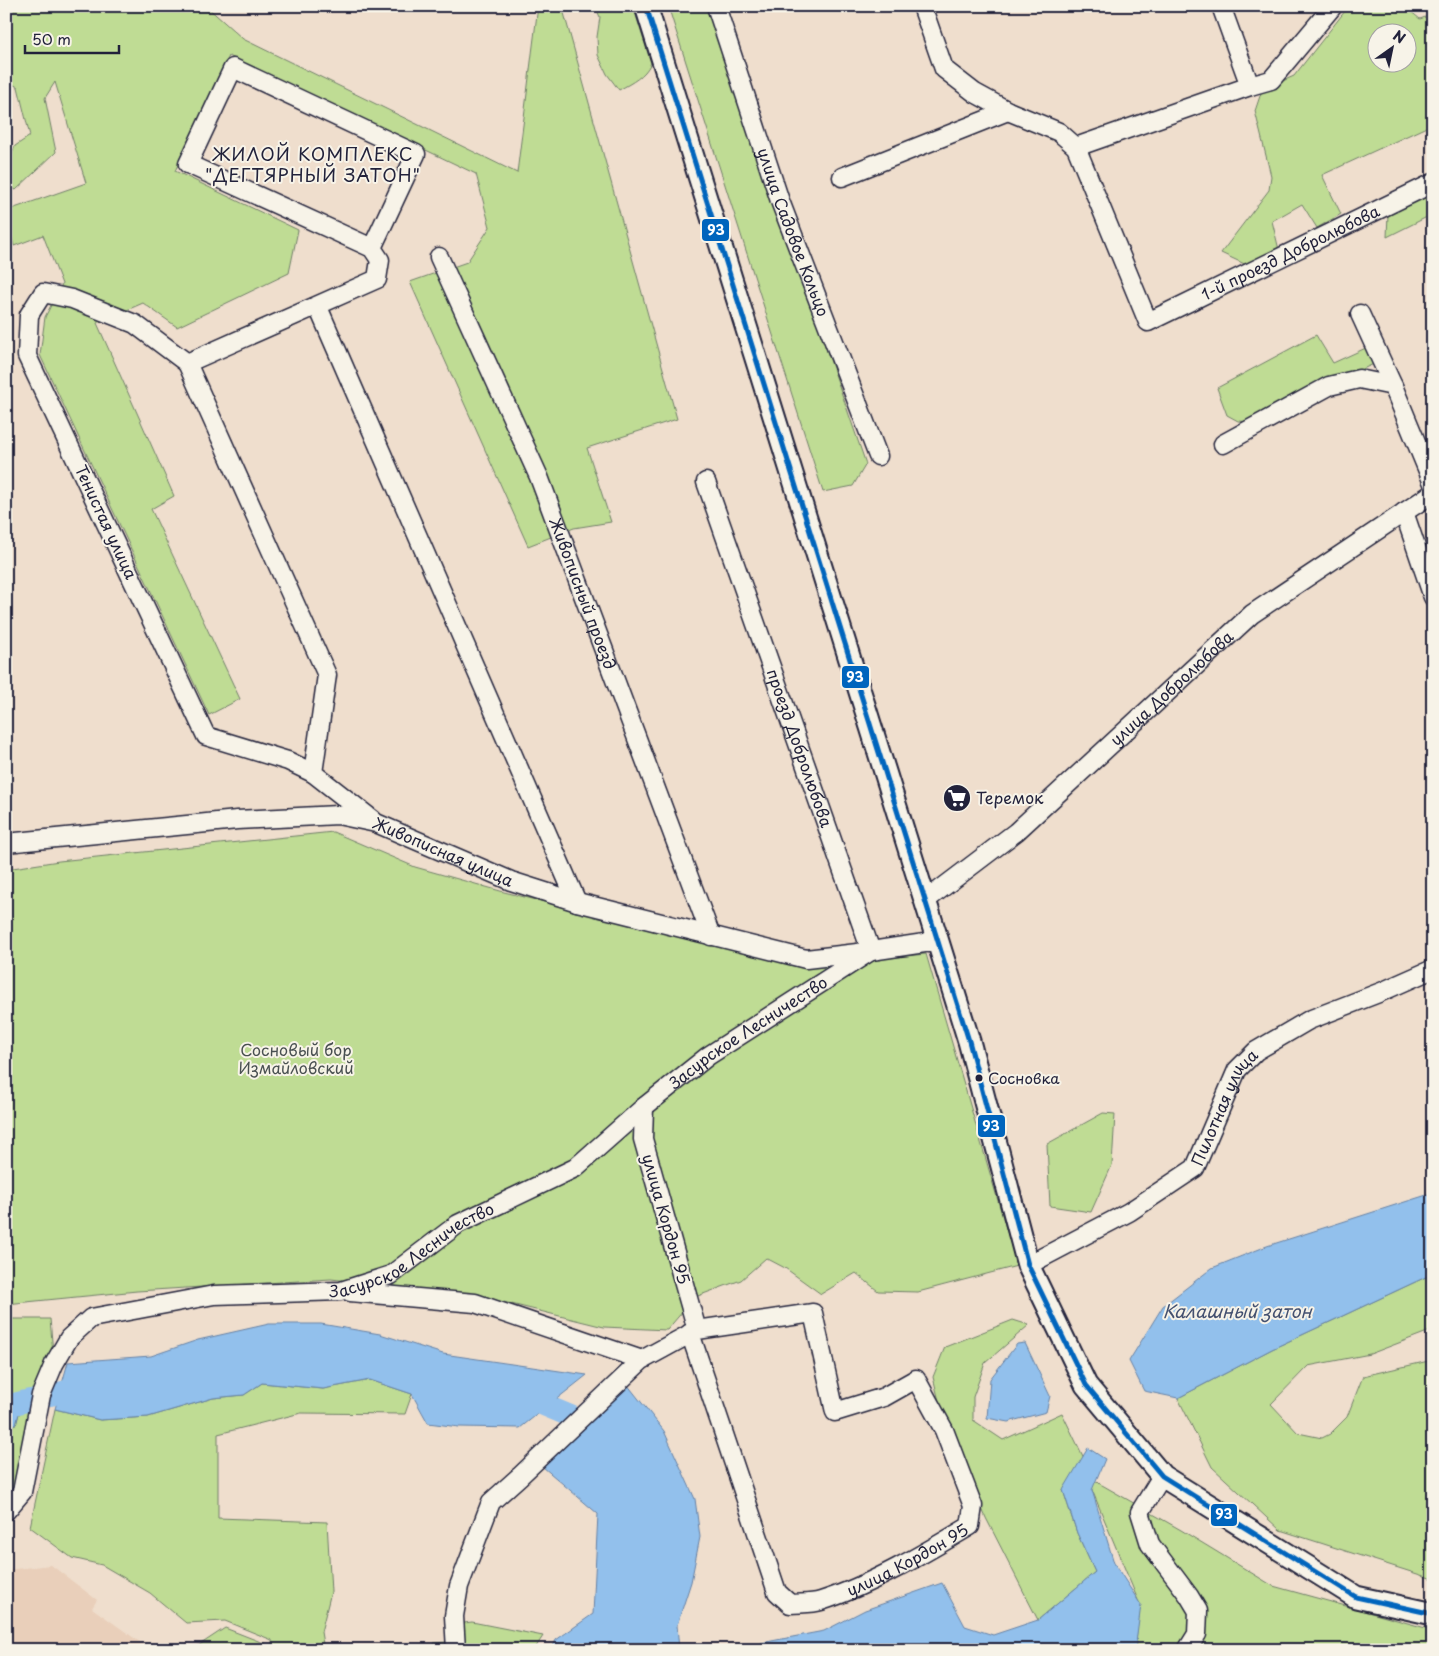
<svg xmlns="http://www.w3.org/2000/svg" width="1439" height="1656" viewBox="0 0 1439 1656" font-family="'Playpen Sans',sans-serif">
  <rect width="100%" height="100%" fill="#efdecd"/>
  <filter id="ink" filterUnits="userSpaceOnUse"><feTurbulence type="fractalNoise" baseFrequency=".02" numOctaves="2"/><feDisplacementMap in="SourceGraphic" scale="10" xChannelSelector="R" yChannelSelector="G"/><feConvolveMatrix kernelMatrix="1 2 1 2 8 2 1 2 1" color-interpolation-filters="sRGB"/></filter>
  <g filter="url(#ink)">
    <path fill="#e9cfba" d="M 51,1565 L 97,1600 L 92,1608 L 151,1650 L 6,1650 L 6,1570 Z"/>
    <path fill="#bfdc94" stroke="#707f68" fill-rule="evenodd" d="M 11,6 L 206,6 L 243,39 L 517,173 L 538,6 L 562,6 L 677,419 L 587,448 L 611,522 L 574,528 L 528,546 L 410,282 L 467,262 L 490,227 L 476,174 L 229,56 L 175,171 L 298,230 L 289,273 L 177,327 L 143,303 L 97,323 L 174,496 L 151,509 L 240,699 L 209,715 L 40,355 L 45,317 L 62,284 L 43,235 L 14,246 L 6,217 L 6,211 L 86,183 L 55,82 L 45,98 L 56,152 L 16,190 L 6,185 L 6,169 L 15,146 L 30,136 L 18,87 L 6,81 L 6,16 Z
      M 595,6 L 633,6 L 651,63 C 644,77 633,82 619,90 L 607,74 L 598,55 L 597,37 L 600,17 Z
      M 668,6 L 708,6 L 866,464 L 853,486 L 823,492 Z
      M 1349,6 L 1404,6 L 1420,19 L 1433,14 L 1433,34 L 1429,40 L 1433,48 L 1433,124 L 1322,175 L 1341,214 L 1317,228 L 1302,204 L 1272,221 L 1280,254 L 1253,268 L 1221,253 L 1269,190 L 1271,176 L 1255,111 L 1262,90 L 1294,76 ZM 1376,32 L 1406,32 L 1406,62 L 1376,62 Z
      M 1433,191 L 1433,214 L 1387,237 L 1388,214 Z
      M 1316,335 L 1333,363 L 1368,347 L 1376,363 L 1347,376 L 1334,375 L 1252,422 L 1238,421 L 1227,415 L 1217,388 Z
      M 333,832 L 415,867 L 504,892 L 807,966 L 926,954 L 1017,1266 L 918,1292 L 878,1291 L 856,1273 L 821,1294 L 785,1268 L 766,1258 L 741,1280 L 695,1297 L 667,1330 L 604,1327 L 479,1296 L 331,1279 L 137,1291 L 6,1304 L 6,869 L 59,861 Z
      M 1103,1113 L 1115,1114 L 1112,1165 L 1091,1212 L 1050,1206 L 1047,1144 Z
      M 1433,1275 L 1433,1328 L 1430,1331 L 1370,1354 L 1308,1366 L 1271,1404 L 1298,1433 L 1322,1438 L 1330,1434 L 1347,1417 L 1363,1376 L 1433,1360 L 1433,1579 L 1280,1530 L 1212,1467 L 1178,1398 L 1272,1349 L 1428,1276 Z
      M 6,1319 L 50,1319 L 54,1364 L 22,1492 L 6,1497 L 6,1424 L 16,1425 L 24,1394 L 6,1396 Z
      M 1013,1320 L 1029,1325 L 985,1363 L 973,1397 L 973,1420 L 1003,1440 L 1062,1413 L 1095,1481 L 1181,1530 L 1273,1586 L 1433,1630 L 1433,1650 L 1135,1650 L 1140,1605 L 1092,1490 L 1063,1490 L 1077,1533 L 1095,1572 L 1038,1620 L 986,1518 L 942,1413 L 933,1377 L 945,1347 Z
      M 370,1380 L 412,1394 L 405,1414 L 301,1413 L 218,1434 L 218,1518 L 327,1522 L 331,1592 L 321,1632 L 324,1650 L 272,1650 L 272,1640 L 225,1621 L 186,1623 L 150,1593 L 102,1565 L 72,1558 L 30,1527 L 55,1409 L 100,1420 L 148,1417 L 213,1398 L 244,1395 L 262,1383 L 323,1389 Z
      M 472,1622 L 543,1636 L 534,1650 L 435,1650 L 434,1643 L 447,1642 L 449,1625 Z
      M 225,1628 L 266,1644 L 266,1650 L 192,1650 Z"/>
    <path fill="#92c0ec" stroke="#6581a5" d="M 1433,1193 L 1433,1275 L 1428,1276 L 1272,1349 L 1178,1398 L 1144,1391 L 1129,1361 L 1163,1306 L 1212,1268 L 1267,1246 Z
      M 269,1324 L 321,1324 L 380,1334 L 443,1354 L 587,1375 L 520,1428 L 459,1427 L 428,1423 L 412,1394 L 370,1380 L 323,1389 L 262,1383 L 244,1395 L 213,1398 L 148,1417 L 100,1420 L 55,1409 L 68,1362 L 151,1356 L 198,1340 Z
      M 1025,1343 L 1050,1396 L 1046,1412 L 1008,1422 L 987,1418 L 990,1379 L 1017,1344 Z
      M 623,1379 L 664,1431 L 695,1499 L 700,1537 L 691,1582 L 677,1625 L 679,1650 L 551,1650 L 556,1640 L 593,1614 L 598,1514 L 536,1461 Z
      M 24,1394 L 16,1425 L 6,1424 L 6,1396 Z
      M 1088,1448 L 1105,1459 L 1092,1490 L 1114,1563 L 1141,1605 L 1135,1650 L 755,1650 L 761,1643 L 824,1631 L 865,1610 L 942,1583 L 965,1626 L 993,1635 L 1038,1620 L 1095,1572 L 1077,1533 L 1063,1490 Z"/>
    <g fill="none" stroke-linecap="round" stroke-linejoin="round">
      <path stroke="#92c0ec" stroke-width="22" d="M 51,1395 L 88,1385
        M 520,1395 L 599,1428
        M 6,1406 L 30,1400"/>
      <defs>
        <g id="minor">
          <path id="s1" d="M 716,6 L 780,201 L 878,456"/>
          <path id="s2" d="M 922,6 L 944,69 L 975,93 L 1008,111 L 1059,132 L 1076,147 L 1148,322 L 1433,183"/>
          <path d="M 1250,86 L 1271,80 L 1333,6"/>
          <path d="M 1076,147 L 1250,86 L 1221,6"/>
          <path d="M 842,177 L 1008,111"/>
          <path id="s3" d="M 439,257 L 539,477 L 711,936"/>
          <path d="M 318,307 L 577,902"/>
          <path d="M 1360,314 L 1393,386 L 1433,483"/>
          <path d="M 187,363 L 327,675 L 313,773 L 373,820"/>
          <path d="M 1223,444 L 1329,386 L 1359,379 L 1393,386"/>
          <path id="s4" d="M 706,482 L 871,951 L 938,941"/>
          <path d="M 1404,512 L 1433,597"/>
          <path d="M 313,773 L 288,761 L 206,736 L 27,356 L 29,315 L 43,293 L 72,299 L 135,324 L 187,363 L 377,279 L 380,260 L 372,248 L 188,164 L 233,68 L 416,154 L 372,248"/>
          <path id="s5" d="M 6,843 L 237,820 L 338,815 L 376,823 L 511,881 L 577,902 L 806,959 L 866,952"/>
          <path id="s6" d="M 925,901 L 1016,832 L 1252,614 L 1433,493"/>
          <path id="s7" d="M 1028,1265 L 1129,1212 L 1195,1168 L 1237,1070 L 1256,1051 L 1309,1020 L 1381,992 L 1433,969"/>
          <path d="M 350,1292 L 475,1303 L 642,1360"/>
          <path id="s8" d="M 690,1333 L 777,1592 L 790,1604 C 800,1603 812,1604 821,1601 C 871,1585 925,1553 970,1526 L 973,1506 L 944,1430 L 916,1379 L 884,1397 L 835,1412 L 813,1313 L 697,1330"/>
          <path d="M 1162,1476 L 1140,1512 L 1150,1544 L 1189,1596 L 1198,1611 L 1197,1634 L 1187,1650"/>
          <path id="s9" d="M 6,1511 L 22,1492 L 41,1395 L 54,1364 L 69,1338 L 91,1318 L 214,1295 L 341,1291 L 391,1275 L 458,1224 L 575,1168 L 644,1107 L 708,1056 L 871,951"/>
          <path d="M 456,1650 L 454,1616 L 459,1586 L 491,1502 L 520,1476 L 642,1360 L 697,1330 L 643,1139 L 644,1107"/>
        </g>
        <path id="major" d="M 646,6 L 969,1041 L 1028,1265 L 1086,1385 L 1162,1476 L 1356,1597 L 1433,1614"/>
      </defs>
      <use href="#minor" stroke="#22223b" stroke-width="21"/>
      <use href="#major" stroke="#22223b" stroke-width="25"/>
      <use href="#minor" stroke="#f7f3e8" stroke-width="18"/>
      <use href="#major" stroke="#f7f3e8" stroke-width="21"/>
      <defs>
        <path id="bus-1" d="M 646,6 L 969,1041 L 1028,1265 L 1086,1385 L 1162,1476 L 1356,1597 L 1433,1614"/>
      </defs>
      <use href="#bus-1" stroke="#f7f3e8" stroke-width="9"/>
      <use href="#bus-1" stroke="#0065bd" stroke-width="5"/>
    </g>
  </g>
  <defs>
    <symbol id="supermarket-disc" viewBox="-11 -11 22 22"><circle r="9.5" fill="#22223b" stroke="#f7f3e8"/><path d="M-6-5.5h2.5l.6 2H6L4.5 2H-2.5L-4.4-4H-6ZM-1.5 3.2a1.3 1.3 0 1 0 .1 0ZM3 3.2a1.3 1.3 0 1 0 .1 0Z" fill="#fff"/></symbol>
  </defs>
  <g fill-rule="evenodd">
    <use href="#supermarket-disc" x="941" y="782" width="32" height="32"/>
  </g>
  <circle fill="#22223b" stroke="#f7f3e8" stroke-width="2" cx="979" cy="1078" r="4.5"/>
  <g text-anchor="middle" stroke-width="4" stroke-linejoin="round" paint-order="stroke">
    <g font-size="15" fill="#22223b" stroke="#f7f3e8" text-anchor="start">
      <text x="988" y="1084">Сосновка</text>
    </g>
    <g font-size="16" fill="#22223b" stroke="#f7f3e8">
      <text dy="6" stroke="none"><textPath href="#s1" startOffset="239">улица Садовое Кольцо</textPath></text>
      <text dy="6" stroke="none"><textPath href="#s2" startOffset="569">1-й проезд Добролюбова</textPath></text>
      <text transform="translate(106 522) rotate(65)" y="6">Тенистая улица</text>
      <text dy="6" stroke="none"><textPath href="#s3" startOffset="366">Живописный проезд</textPath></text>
      <text dy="6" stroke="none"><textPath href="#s6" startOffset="326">улица Добролюбова</textPath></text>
      <text dy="6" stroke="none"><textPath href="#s4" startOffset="282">проезд Добролюбова</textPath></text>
      <text dy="6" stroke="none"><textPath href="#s5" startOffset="445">Живописная улица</textPath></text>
      <text dy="6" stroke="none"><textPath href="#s9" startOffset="956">Засурское Лесничество</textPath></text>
      <text dy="6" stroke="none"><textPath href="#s7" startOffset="261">Пилотная улица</textPath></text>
      <text transform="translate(666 1219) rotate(74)" y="6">улица Кордон 95</text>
      <text dy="6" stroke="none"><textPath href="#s9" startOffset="551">Засурское Лесничество</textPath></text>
      <text dy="6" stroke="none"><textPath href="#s8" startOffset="418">улица Кордон 95</textPath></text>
    </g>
    <g font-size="16" fill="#22223b" stroke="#f7f3e8" text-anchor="start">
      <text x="976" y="804">Теремок</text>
    </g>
    <g font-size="16" fill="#495051" stroke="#f7f3e8">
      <text x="296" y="1056">Сосновый бор<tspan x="296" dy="18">Измайловский</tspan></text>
    </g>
    <g font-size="18" letter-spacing="1" fill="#22223b" stroke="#f7f3e8">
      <text x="313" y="161">ЖИЛОЙ КОМПЛЕКС<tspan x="313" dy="21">"ДЕГТЯРНЫЙ ЗАТОН"</tspan></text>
    </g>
    <g font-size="18" font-style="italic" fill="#445170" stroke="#f7f3e8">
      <text x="1237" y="1318">Калашный затон</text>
    </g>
  </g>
  <g stroke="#f7f3e8" stroke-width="2">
    <rect x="701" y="218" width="29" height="24" rx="5" fill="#0065bd"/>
    <rect x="841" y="665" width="29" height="24" rx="5" fill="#0065bd"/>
    <rect x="977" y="1114" width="29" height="24" rx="5" fill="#0065bd"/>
    <rect x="1210" y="1503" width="28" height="24" rx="5" fill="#0065bd"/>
  </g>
  <g font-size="14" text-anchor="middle" font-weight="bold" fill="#fff">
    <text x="716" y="235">93</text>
    <text x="855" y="682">93</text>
    <text x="991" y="1131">93</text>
    <text x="1224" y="1519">93</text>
  </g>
  <rect width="1439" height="1656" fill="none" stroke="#f7f3e8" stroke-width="25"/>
  <rect x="12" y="12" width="1414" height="1631" fill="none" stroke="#22223b" stroke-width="2" filter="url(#ink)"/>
  <g transform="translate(1392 48) rotate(33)"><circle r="24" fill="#f7f3e8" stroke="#a29fa3"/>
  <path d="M0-4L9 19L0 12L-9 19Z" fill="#22223b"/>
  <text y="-8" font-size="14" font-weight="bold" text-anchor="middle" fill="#22223b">N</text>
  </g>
  <path d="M25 45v8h94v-8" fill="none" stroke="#22223b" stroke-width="2.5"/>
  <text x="32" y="45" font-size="15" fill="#22223b" stroke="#f7f3e8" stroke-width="4" paint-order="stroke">50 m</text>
</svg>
